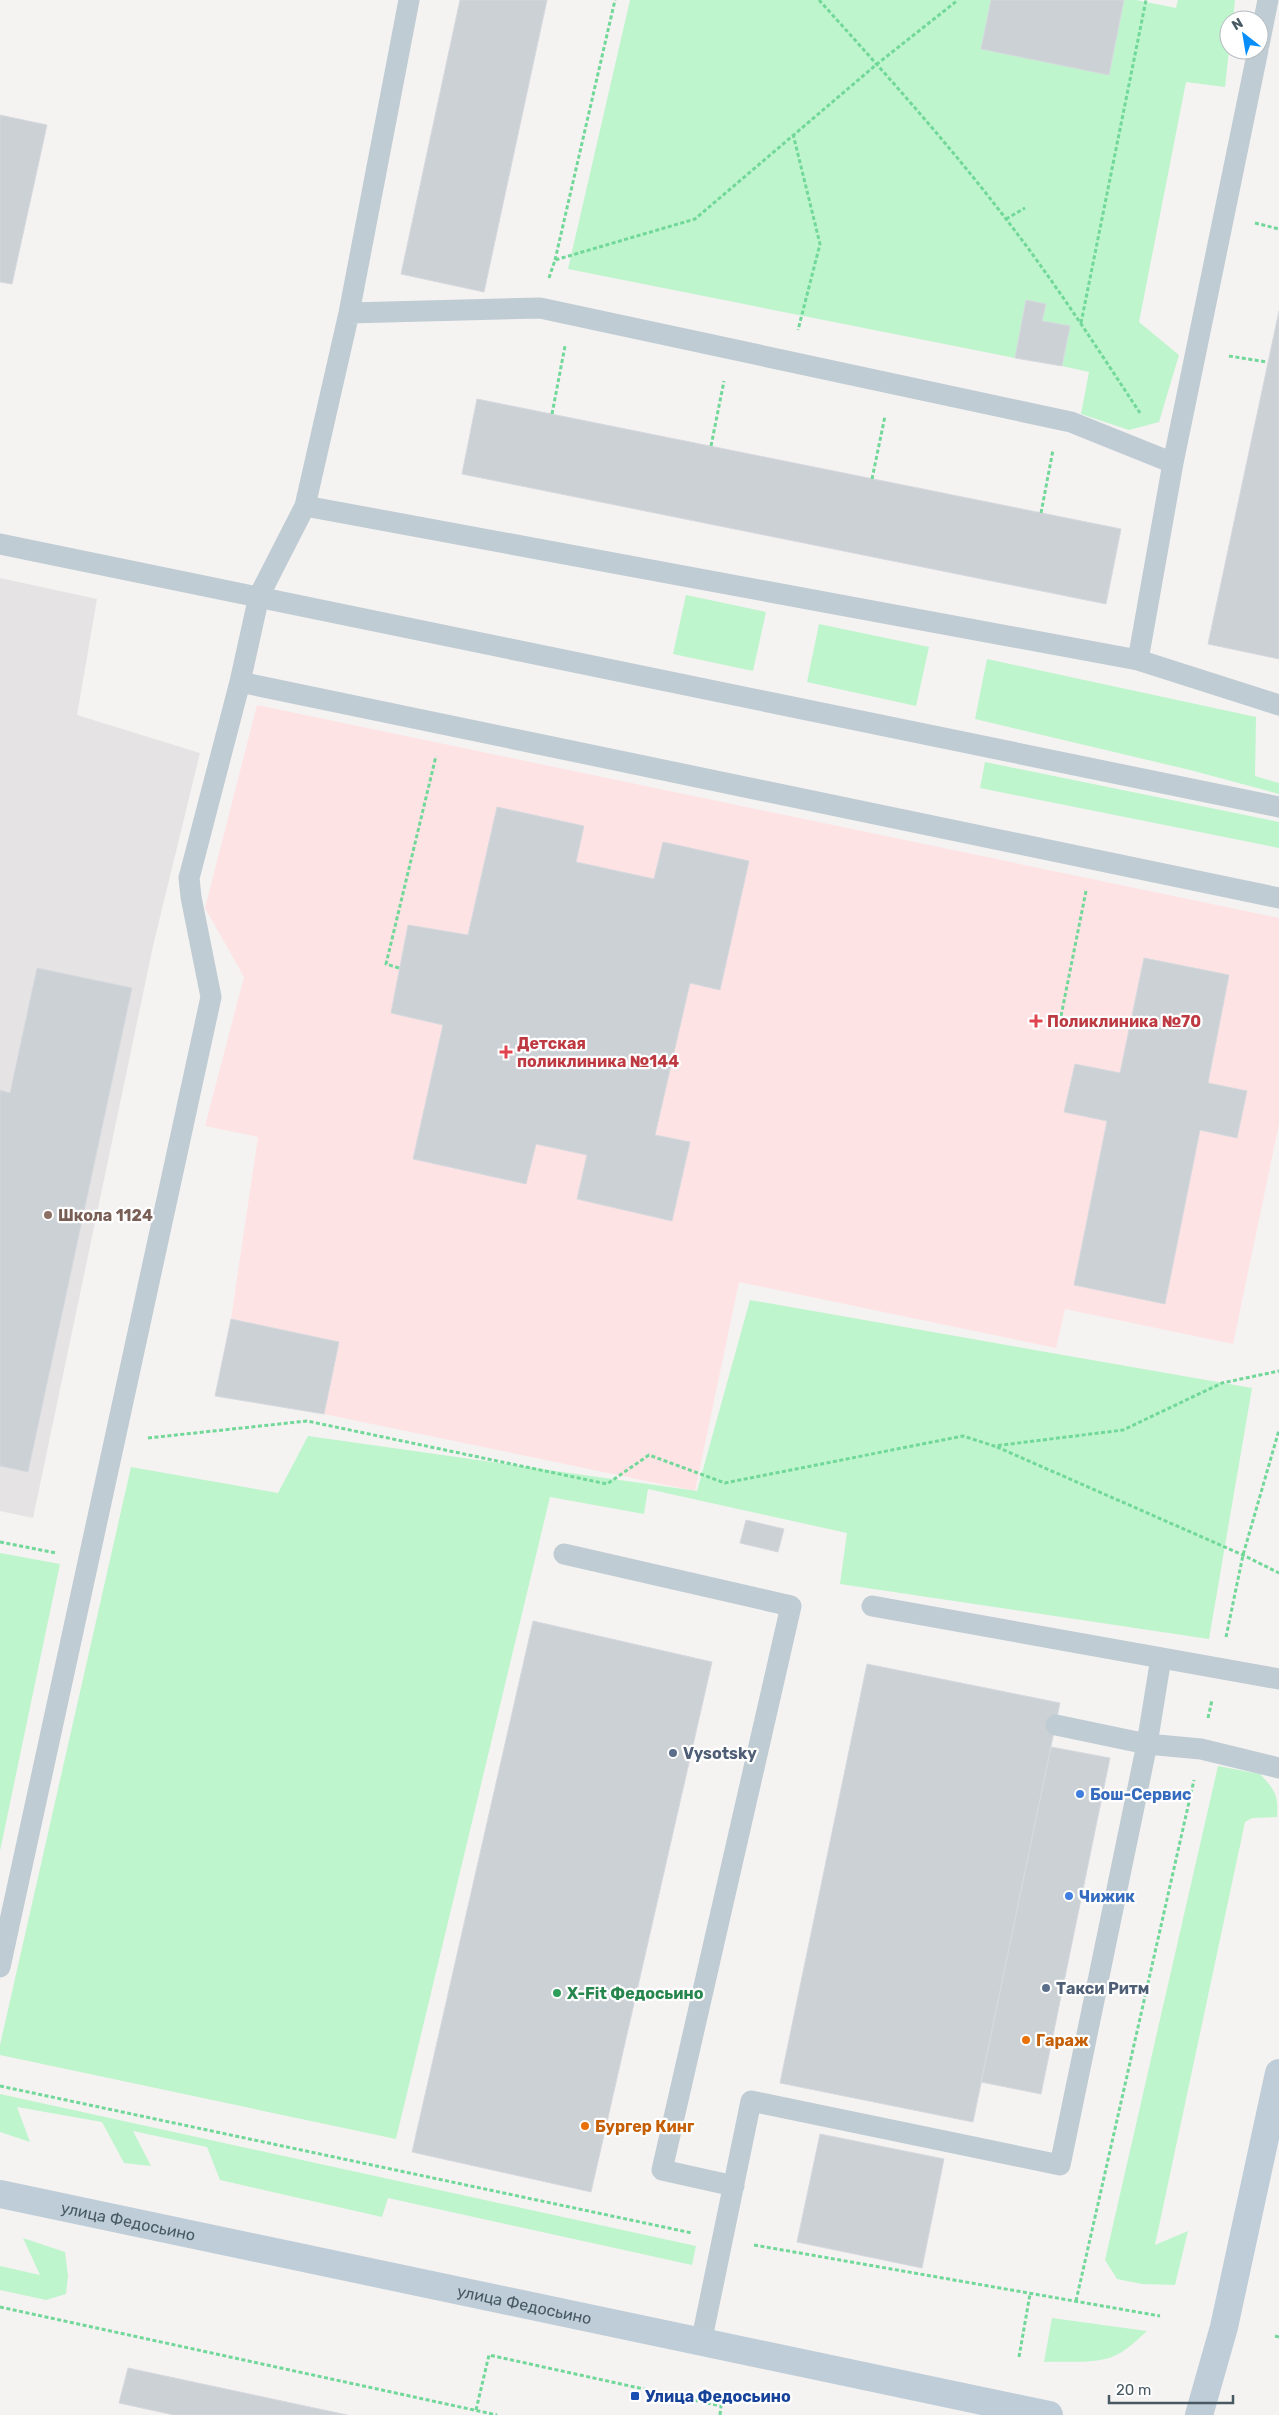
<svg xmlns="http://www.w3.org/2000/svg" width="1279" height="2415" viewBox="0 0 1279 2415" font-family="Rubik,sans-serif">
  <rect width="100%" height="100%" fill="#f5f2f2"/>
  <path fill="#e6e3e4" d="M 0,578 L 97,599 L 77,715 L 200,753 L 153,946 L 33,1518 L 0,1511 Z"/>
  <path fill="#fee3e4" d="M 257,705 L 1279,918 L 1279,1124 L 1233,1344 L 1065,1309 L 1056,1348 L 739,1282 L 695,1491 L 324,1414 L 231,1319 L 258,1137 L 205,1126 L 244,977 L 205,908 Z"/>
  <path fill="#bef5cc" d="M 630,0 L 1136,0 L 1176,8 L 1178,0 L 1235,0 L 1233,20 L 1229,20 L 1229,50 L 1225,87 L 1186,82 L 1139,322 L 1179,355 L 1159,422 L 1129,430 L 1081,414 L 1089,372 L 1062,366 L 1070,326 L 1042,321 L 1045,304 L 1026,300 L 1015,358 L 568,269 Z
    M 686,595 L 766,612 L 753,671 L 673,654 Z
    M 819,624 L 929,647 L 916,706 L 807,682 Z
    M 987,659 L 1256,717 L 1255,776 L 1279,783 L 1279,794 L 1190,770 L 975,719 Z
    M 985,762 L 1279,822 L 1279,848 L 980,788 Z
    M 750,1300 L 1252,1388 L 1209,1639 L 840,1584 L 847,1533 L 648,1489 L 644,1514 L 550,1497 L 396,2139 L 0,2055 L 0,2045 L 131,1467 L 278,1493 L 308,1436 L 697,1491 Z
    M 0,1553 L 60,1564 L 0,1851 Z
    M 1218,1766 L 1260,1774 C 1274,1789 1279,1795 1277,1817 L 1252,1818 L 1245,1822 L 1155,2245 L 1188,2231 L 1175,2285 L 1142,2284 L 1117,2279 L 1105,2260 Z
    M 0,2094 L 696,2246 L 692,2265 L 388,2198 L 382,2217 L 220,2180 L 207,2147 L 133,2131 L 151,2166 L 124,2163 L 102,2122 L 17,2107 L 30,2142 L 0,2132 Z
    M 23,2238 L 65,2252 L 68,2276 L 66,2294 L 46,2300 L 0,2290 L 0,2266 L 40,2275 Z
    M 1052,2318 L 1147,2331 C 1136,2341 1125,2352 1112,2357 C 1092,2364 1065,2361 1044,2362 Z"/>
  <path fill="#cbd1d5" stroke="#d6d9de" d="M 460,0 L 547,0 L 484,292 L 401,274 Z
    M 991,0 L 1124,0 L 1109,75 L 981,49 Z
    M 0,115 L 47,125 L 12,284 L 0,282 Z
    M 1026,300 L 1046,304 L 1042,321 L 1070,326 L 1062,366 L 1015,358 Z
    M 1279,311 L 1279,659 L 1208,644 Z
    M 477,399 L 1121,529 L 1106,604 L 462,474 Z
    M 497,807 L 584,826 L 576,862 L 654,879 L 663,842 L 749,861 L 720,990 L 690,983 L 655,1135 L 690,1142 L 672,1221 L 577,1199 L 587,1155 L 536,1144 L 526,1184 L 413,1159 L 443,1025 L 391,1013 L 408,925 L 468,935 Z
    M 1144,958 L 1229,975 L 1208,1083 L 1247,1091 L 1237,1138 L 1200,1130 L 1165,1304 L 1074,1285 L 1107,1121 L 1064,1112 L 1075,1064 L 1120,1073 Z
    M 37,968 L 132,988 L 28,1472 L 0,1466 L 0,1090 L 10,1093 Z
    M 231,1319 L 339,1342 L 324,1414 L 215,1396 Z
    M 746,1520 L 784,1529 L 778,1552 L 740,1543 Z
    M 533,1621 L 712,1662 L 591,2192 L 412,2152 Z
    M 867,1664 L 1060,1703 L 973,2122 L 780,2083 Z
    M 1051,1747 L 1110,1758 L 1041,2094 L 981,2082 Z
    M 820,2134 L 944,2159 L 922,2268 L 797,2242 Z
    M 128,2368 L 347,2415 L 174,2415 L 119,2403 Z"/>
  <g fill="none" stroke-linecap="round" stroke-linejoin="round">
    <path stroke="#71d899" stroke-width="3" stroke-dasharray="4 2.5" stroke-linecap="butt" d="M 819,0 C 883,71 948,143 1006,219 C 1054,281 1097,348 1140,413
      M 793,134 L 820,244 L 798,330
      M 1006,219 L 1025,208
      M 1255,223 L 1279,229
      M 555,260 L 615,0
      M 549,278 L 555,260 L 695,219 L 877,64 L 958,0
      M 1081,323 L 1146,0
      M 1229,356 L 1267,362
      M 552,414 L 565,346
      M 711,446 L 724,381
      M 872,479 L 885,416
      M 1041,513 L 1053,450
      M 399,968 L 386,964 L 436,756
      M 1061,1016 L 1086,891
      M 148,1438 L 307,1421 L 607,1484 L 649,1455 L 725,1483 L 963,1436 L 994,1446 L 1123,1430 L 1222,1383 L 1279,1371
      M 997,1447 L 1243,1555 L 1279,1573
      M 0,1542 L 56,1553
      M 1226,1637 L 1243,1555 L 1279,1430
      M 1208,1718 L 1212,1700
      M 0,2086 L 692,2233
      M 754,2245 L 1160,2316
      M 1076,2301 L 1194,1780
      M 0,2307 L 497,2415
      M 1275,2336 L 1279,2337
      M 1019,2357 L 1030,2294
      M 476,2410 L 489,2355 L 721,2406 L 720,2415"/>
    <path stroke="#bfccd3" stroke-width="21" d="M 1259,45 L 1268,0
      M 349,313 L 540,308 L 1071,422 L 1173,463
      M 305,506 L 1138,660 L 1279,705
      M 0,544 L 1279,807
      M 1138,660 L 1173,463 L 1258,50
      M 240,682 L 1279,898
      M 564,1554 L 791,1606 L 662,2170 L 734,2186
      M 872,1606 L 1279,1679
      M 1056,1725 L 1147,1744 L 1201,1749 L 1279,1768
      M 0,1967 L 211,997 L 191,897 L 189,878 L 240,682 L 259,596 L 305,506 L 349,313 L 409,0
      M 701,2343 L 751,2101 L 1060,2165 L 1147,1744 L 1161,1658"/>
    <g stroke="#becdd7" stroke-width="28">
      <path id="s1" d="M 0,2194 L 1049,2415"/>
      <path d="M 1199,2415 L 1224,2327 L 1279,2073"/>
    </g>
  </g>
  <g fill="#e0444e" stroke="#fff" stroke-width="2">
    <path d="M1033.5 1013.5h5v5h5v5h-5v5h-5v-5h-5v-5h5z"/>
    <path d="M503.5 1044.5h5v5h5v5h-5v5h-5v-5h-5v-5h5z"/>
  </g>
  <circle fill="#8d6e63" stroke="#fff" stroke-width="2" cx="48" cy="1215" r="5"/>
  <g fill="#5c6f8a" stroke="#fff" stroke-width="2">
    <circle cx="673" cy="1753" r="5"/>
    <circle cx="1046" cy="1988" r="5"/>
  </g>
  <g fill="#3f7fe0" stroke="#fff" stroke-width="2">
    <circle cx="1080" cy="1794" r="5"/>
    <circle cx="1069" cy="1896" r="5"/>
  </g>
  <circle fill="#2e9e5b" stroke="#fff" stroke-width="2" cx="557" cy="1993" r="5"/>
  <g fill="#e8710a" stroke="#fff" stroke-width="2">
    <circle cx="1026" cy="2040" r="5"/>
    <circle cx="585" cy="2126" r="5"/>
  </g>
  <rect fill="#1a4fb4" stroke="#fff" stroke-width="2" x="630" y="2391" width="10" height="10" rx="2.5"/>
  <g text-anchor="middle" stroke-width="4.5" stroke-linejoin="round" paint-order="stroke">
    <g font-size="16" font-weight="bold" fill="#be3a42" stroke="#fff" text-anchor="start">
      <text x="1047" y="1027">Поликлиника №70</text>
      <text x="517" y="1049">Детская<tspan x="517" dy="18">поликлиника №144</tspan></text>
    </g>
    <g font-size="16" font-weight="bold" fill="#785e54" stroke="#fff" text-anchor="start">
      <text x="58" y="1221">Школа 1124</text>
    </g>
    <g font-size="16" font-weight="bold" fill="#4e5e75" stroke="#fff" text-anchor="start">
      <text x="683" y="1759">Vysotsky</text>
      <text x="1056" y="1994">Такси Ритм</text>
    </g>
    <g font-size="16" font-weight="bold" fill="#366cbe" stroke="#fff" text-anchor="start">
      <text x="1090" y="1800">Бош-Сервис</text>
      <text x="1079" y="1902">Чижик</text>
    </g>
    <g font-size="16" font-weight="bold" fill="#27864d" stroke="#fff" text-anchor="start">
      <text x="567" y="1999">X-Fit Федосьино</text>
    </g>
    <g font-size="16" font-weight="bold" fill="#c56008" stroke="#fff" text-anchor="start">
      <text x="1036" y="2046">Гараж</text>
      <text x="595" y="2132">Бургер Кинг</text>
    </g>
    <g font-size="16" fill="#475962" stroke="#fff">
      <text dy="6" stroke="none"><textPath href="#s1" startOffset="131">улица Федосьино</textPath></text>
      <text dy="6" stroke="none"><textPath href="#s1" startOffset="536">улица Федосьино</textPath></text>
    </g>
    <g font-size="16" font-weight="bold" fill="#164399" stroke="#fff" text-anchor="start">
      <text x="645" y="2402">Улица Федосьино</text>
    </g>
  </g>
  <g transform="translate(1244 35) rotate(329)"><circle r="24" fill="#ffffff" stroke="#b5bdc0"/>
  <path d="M0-4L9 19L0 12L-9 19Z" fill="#068efb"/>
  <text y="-8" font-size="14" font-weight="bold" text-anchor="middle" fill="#475962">N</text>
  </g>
  <path d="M1109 2395v8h124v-8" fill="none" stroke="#475962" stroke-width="2.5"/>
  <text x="1116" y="2395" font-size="15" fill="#475962" stroke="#ffffff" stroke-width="4" paint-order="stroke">20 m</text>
</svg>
